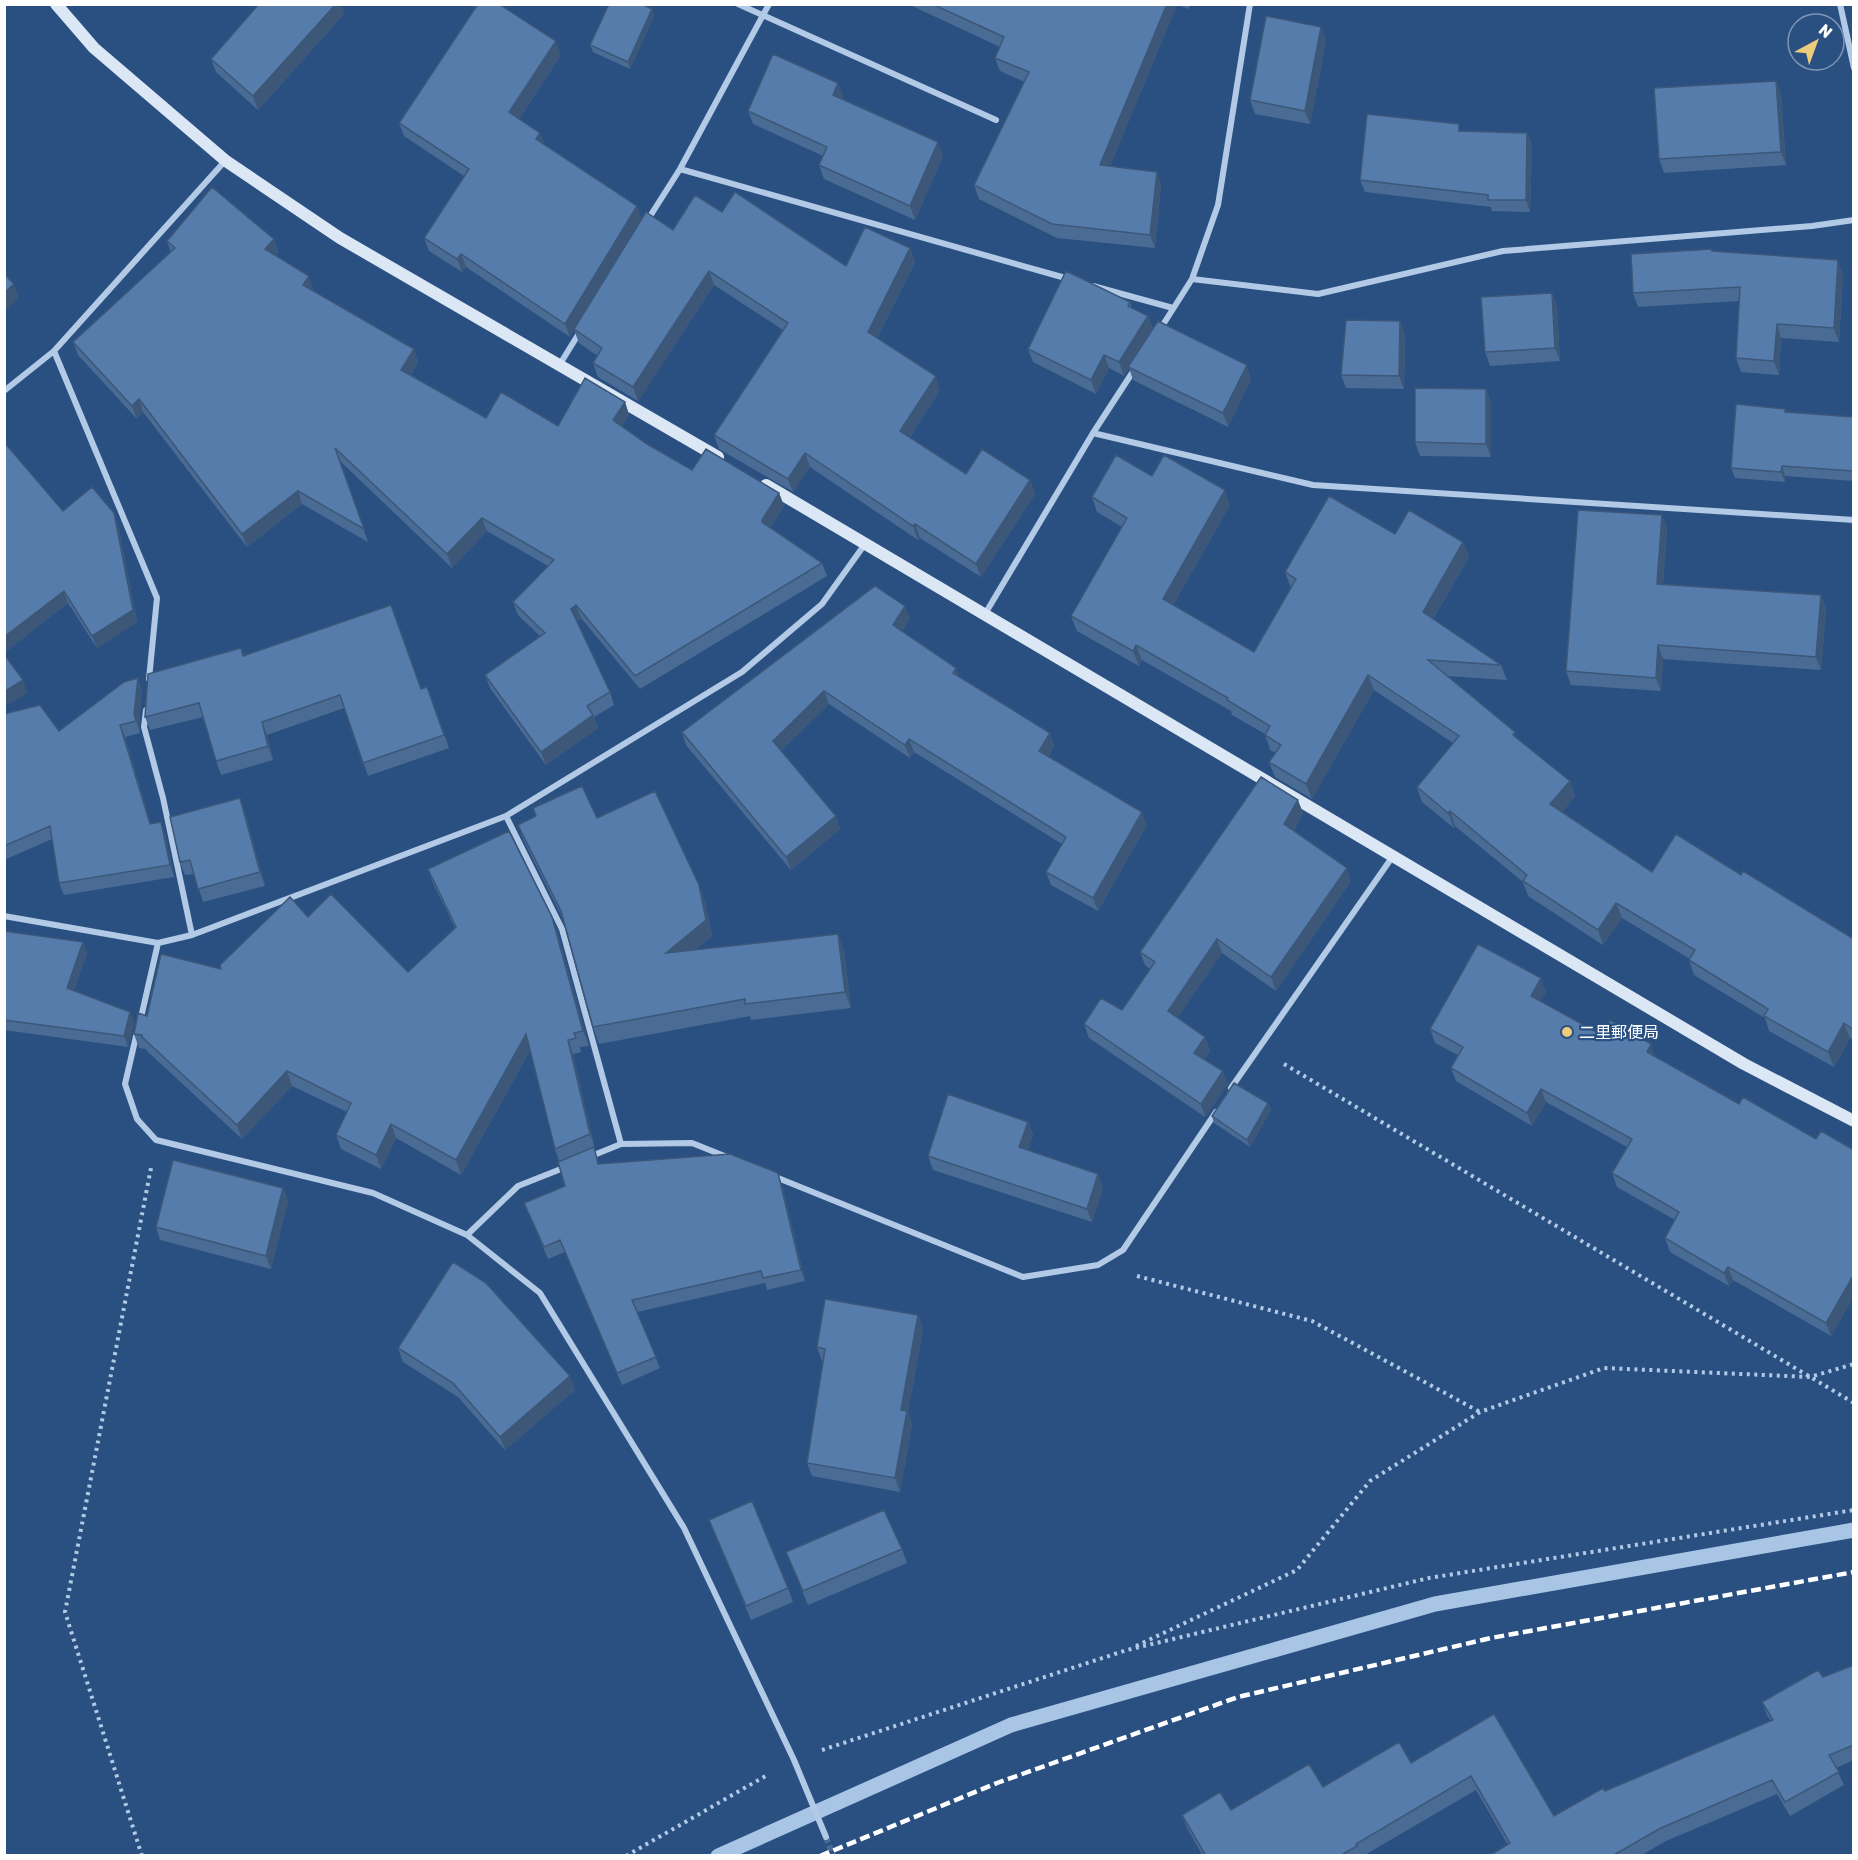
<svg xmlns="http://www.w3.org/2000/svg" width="1858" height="1860" viewBox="0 0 1858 1860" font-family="Rubik,'Noto Sans JP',sans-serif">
  <rect width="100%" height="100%" fill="#2a5082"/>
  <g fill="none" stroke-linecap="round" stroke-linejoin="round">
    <path stroke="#a8c5e6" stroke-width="15" d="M 718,1856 L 1011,1725 L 1435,1604 L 1854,1530"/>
    <path stroke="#4a6a95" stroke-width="6" stroke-dasharray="6 3" stroke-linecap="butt" d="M 826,1837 L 833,1856"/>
    <path stroke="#b3cae6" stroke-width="4" stroke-dasharray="3 4.5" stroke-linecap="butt" d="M 1284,1064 L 1854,1403
      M 1137,1276 L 1312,1321 L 1480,1412
      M 1136,1646 L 1297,1570 L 1370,1481 L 1480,1412 L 1604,1368 L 1810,1377 L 1854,1364
      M 822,1750 L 1127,1650 L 1429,1578 L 1854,1510
      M 142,1856 L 65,1612 L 151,1168
      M 626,1856 L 769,1774"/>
    <path stroke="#b3cae6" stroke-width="6" d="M 738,4 L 996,120
      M 1840,4 L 1854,68
      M 680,169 L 1069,279
      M 647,221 L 680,169 L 769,4
      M 1192,279 L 1318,294 L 1503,251 L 1812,226 L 1854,220
      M 1093,286 L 1173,308
      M 1159,331 L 1192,279 L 1218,205 L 1250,4
      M 54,351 L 157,598 L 149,679
      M 560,364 L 581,330
      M 4,391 L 54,351 L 225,161
      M 1093,433 L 1313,485 L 1854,520
      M 985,614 L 1093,433 L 1134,370
      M 146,710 L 144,727 L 163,798 L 192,935
      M 506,816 L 562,929 L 621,1144
      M 4,916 L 158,943 L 192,935 L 506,816 L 742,672 L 822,604 L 865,544
      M 140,1022 L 158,943
      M 137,1032 L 125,1084 L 137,1119 L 156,1140 L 373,1193 L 467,1235 L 540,1293 L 684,1528 L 794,1760 L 826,1837
      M 1231,1088 L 1393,856
      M 589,1157 L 621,1144 L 692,1143 L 727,1157
      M 773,1176 L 1023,1277 L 1098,1265 L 1123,1250 L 1216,1112
      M 467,1235 L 518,1186 L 566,1167"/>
    <path stroke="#dce7f6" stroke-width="12" d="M 56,4 L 94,48 L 226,161 L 340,238 L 718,457
      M 766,485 L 1744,1064 L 1854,1121"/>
    <path stroke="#fff" stroke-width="4.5" stroke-dasharray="10 4.5" stroke-linecap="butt" d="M 820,1856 L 997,1783 L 1238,1697 L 1491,1638 L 1854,1572"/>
  </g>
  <path fill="#4a6b94" d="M 259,4 L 341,4 L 344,14 L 258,110 L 216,72 L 211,59 Z
    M 908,4 L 1190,4 L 1189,9 L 1177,5 L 1110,166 L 1161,185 L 1155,248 L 1057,238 L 979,199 L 974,185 L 1025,82 L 1000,71 L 995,58 L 1000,47 Z
    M 652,9 L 654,16 L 630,69 L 593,52 L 590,45 Z
    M 1321,27 L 1326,41 L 1310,124 L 1255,114 L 1250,100 Z
    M 561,55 L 519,119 L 544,144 L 642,219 L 673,230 L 722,212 L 846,266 L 910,248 L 915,262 L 877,338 L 940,390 L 910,437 L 966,474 L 1030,480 L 1035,494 L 981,577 L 920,538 L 918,540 L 810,467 L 793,492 L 719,449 L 714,435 L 783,330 L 714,285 L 638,401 L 598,377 L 593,363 L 598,356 L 579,343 L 574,330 L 570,337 L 466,267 L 462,272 L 429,251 L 424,238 L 464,176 L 404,136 L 399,123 Z
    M 1776,81 L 1781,95 L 1786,165 L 1664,173 L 1659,159 Z
    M 838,83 L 843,97 L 842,99 L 943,156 L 915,220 L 824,179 L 819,165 L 823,156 L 753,124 L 748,111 Z
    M 1462,131 L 1527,133 L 1532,145 L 1530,212 L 1492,211 L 1491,207 L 1365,192 L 1360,180 Z
    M 274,239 L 278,252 L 275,256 L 313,289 L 312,290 L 414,349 L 418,362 L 411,375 L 486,418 L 558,426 L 625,402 L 629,415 L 622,426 L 647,444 L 692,470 L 779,493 L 784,506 L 770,528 L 822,563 L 827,576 L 640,689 L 581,618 L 577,621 L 610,692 L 614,705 L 594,717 L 598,728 L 546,765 L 490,688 L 485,675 L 540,636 L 518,615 L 513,602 L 548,566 L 487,531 L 452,568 L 340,461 L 368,542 L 302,504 L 247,547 L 143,412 L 137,419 L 78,355 L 73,342 L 171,252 L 167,241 Z
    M 1713,251 L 1843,274 L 1839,342 L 1781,338 L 1779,375 L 1741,372 L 1736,358 L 1739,301 L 1638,307 L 1633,293 Z
    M 1552,293 L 1557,307 L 1560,361 L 1490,366 L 1485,352 Z
    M 1130,302 L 1132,308 L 1148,316 L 1153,329 L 1251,379 L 1228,427 L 1133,380 L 1129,368 L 1124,376 L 1109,368 L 1096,394 L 1033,362 L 1028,349 Z
    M 1405,335 L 1404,389 L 1346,388 L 1341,375 Z
    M 1486,389 L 1491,402 L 1491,457 L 1420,456 L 1415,442 Z
    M 1785,409 L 1787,412 L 1854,417 L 1854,481 L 1785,476 L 1785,482 L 1735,478 L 1731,468 Z
    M 4,442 L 63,511 L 114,513 L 118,525 L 137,622 L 97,648 L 68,603 L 4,653 Z
    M 1152,476 L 1230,505 L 1173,605 L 1254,652 L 1291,588 L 1285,572 L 1395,534 L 1463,542 L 1469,557 L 1433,619 L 1501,665 L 1507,680 L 1447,676 L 1517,738 L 1570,781 L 1575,796 L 1562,812 L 1652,872 L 1741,875 L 1852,938 L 1854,935 L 1854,1041 L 1850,1038 L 1834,1067 L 1769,1031 L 1765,1018 L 1694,975 L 1689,960 L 1690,959 L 1622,918 L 1603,945 L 1528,896 L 1523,882 L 1455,826 L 1454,828 L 1422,802 L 1417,787 L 1453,743 L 1374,690 L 1312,799 L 1275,777 L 1269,762 L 1276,753 L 1270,750 L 1265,734 L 1232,715 L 1231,711 L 1142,660 L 1139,666 L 1077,631 L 1071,616 L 1122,527 L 1097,512 L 1092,497 Z
    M 1662,515 L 1667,529 L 1663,584 L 1821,595 L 1826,609 L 1821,670 L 1663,659 L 1661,691 L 1571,685 L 1566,671 Z
    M 910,619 L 902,631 L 959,677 L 1050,733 L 1054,746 L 1048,757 L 1147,825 L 1098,911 L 1051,885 L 1046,872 L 1062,844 L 914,752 L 910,758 L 829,704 L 781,751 L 836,816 L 840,829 L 791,870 L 686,745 L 682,732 Z
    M 241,648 L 244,656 L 421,689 L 427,687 L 449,748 L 368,776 L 344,708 L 267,735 L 273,760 L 221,775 L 216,761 L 203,717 L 150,730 L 145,717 Z
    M 142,690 L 139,726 L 140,733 L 125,737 L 151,824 L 165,834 L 174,877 L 64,895 L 59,883 L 52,839 L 4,860 L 4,714 L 59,731 Z
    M 533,808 L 597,818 L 705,901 L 712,936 L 696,949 L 844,950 L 851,1008 L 751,1020 L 750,1016 L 599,1044 L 593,1027 L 564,921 L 524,841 L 518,825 L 536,816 Z
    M 245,812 L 265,886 L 203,902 L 194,874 L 185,875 L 180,862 Z
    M 1303,813 L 1294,830 L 1351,881 L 1276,991 L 1222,953 L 1177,1018 L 1205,1037 L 1210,1051 L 1204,1060 L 1228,1084 L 1205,1117 L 1089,1038 L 1084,1024 L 1122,1010 L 1150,969 L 1145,965 L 1140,952 Z
    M 428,869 L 557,931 L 589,1046 L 580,1047 L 581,1052 L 573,1054 L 595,1149 L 594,1149 L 599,1164 L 782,1185 L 805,1281 L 767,1290 L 765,1283 L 637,1312 L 660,1368 L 622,1385 L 565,1252 L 548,1259 L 524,1203 L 565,1186 L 559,1161 L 555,1149 L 530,1051 L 461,1175 L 396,1138 L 381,1169 L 341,1149 L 336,1135 L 347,1112 L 292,1086 L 242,1139 L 147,1051 L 146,1049 L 139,1048 L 134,1034 L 147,1016 L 221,969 L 308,917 L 408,972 L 455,928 L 433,883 Z
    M 4,931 L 83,942 L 87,953 L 74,990 L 134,1023 L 128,1047 L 4,1030 Z
    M 1546,992 L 1540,1001 L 1602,1035 L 1656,1058 L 1739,1104 L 1816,1139 L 1854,1150 L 1854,1296 L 1831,1336 L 1733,1280 L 1729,1286 L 1670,1252 L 1665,1238 L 1675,1220 L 1617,1187 L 1612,1173 L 1627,1147 L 1546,1102 L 1532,1126 L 1456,1081 L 1451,1068 L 1458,1055 L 1435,1043 L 1430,1029 Z
    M 1268,1103 L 1271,1110 L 1250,1147 L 1214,1123 L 1212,1116 Z
    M 1028,1122 L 1033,1135 L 1028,1150 L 1098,1174 L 1103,1188 L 1092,1222 L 933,1170 L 928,1156 Z
    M 283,1188 L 288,1201 L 271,1269 L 160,1240 L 156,1227 Z
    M 918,1315 L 923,1329 L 908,1412 L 912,1424 L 900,1492 L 812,1476 L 807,1463 L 823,1361 L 822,1361 L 817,1347 Z
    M 398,1348 L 575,1390 L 505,1450 L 458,1397 L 403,1362 Z
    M 709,1520 L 788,1588 L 793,1602 L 751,1620 Z
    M 902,1549 L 907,1563 L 808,1605 L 786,1552 Z
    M 1854,1665 L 1854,1760 L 1836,1768 L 1844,1785 L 1790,1816 L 1777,1794 L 1666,1841 L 1640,1856 L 1489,1856 L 1508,1845 L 1476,1790 L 1363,1856 L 1203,1856 L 1187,1828 L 1182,1815 L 1231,1810 L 1323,1787 L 1411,1763 L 1494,1714 L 1554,1816 L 1605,1791 L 1771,1721 L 1767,1715 L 1762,1702 Z"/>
  <path fill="#3c5778" d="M 336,4 L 341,4 L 344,14 L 258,110 L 253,96 Z
    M 1167,4 L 1177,5 L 1105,179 L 1100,165 Z
    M 652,9 L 654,16 L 630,69 L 628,62 Z
    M 1321,27 L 1326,41 L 1310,124 L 1305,111 Z
    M 556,41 L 561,55 L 514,126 L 509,112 Z
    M 1776,81 L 1781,95 L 1786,165 L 1781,152 Z
    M 838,83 L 843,97 L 838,108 L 833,95 Z
    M 540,133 L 545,146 L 536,139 Z
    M 1527,133 L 1532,145 L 1530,212 L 1526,200 Z
    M 938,142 L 943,156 L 915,220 L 910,206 Z
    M 1157,172 L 1161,185 L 1155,248 L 1150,235 Z
    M 637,206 L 642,220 L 570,337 L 565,324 Z
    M 274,239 L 278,252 L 269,262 L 265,249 Z
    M 910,248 L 915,262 L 873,346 L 868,332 Z
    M 461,254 L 466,267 L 462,272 L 457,259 Z
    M 1838,260 L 1843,274 L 1839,342 L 1834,328 Z
    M 709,271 L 714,285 L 638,401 L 633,387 Z
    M 309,276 L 313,289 L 308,298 L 303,285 Z
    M 14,284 L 19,297 L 4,312 L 4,293 Z
    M 1552,293 L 1557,307 L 1560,361 L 1555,348 Z
    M 1148,316 L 1153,330 L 1124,376 L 1119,362 Z
    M 1400,321 L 1405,335 L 1404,389 L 1399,376 Z
    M 1777,324 L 1781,338 L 1779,375 L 1774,361 Z
    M 414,349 L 418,362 L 406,383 L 401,370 Z
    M 1104,355 L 1109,368 L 1096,394 L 1091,380 Z
    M 1247,365 L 1251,379 L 1228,427 L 1223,413 Z
    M 936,376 L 940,390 L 905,444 L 900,431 Z
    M 1486,389 L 1491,402 L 1491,457 L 1486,444 Z
    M 139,399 L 143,412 L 137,419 L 132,406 Z
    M 625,402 L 629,415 L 617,433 L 613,420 Z
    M 805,453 L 810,467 L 793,492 L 788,479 Z
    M 1782,466 L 1785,476 L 1785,482 L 1781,472 Z
    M 1030,480 L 1035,494 L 981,577 L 976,564 Z
    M 1225,490 L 1230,505 L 1168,614 L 1163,599 Z
    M 298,491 L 302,504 L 247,547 L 242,534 Z
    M 779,493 L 784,506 L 767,533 L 762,522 L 762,520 Z
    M 114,513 L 118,525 L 137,622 L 97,648 L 92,636 Z
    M 1662,515 L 1667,529 L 1662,597 L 1657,584 Z
    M 482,518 L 487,531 L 452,568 L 447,554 Z
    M 915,524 L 920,538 L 918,540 L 913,526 Z
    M 1463,542 L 1469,557 L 1428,627 L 1423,612 Z
    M 64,591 L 68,603 L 4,653 L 4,637 Z
    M 1821,595 L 1826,609 L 1821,670 L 1816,657 Z
    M 576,605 L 581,618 L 576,622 L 571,609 Z
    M 905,606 L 910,619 L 897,638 L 893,625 Z
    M 1136,645 L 1142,660 L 1139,666 L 1133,651 Z
    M 1658,645 L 1663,659 L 1661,691 L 1656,678 Z
    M 956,668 L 961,681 L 953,673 Z
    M 1368,675 L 1374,690 L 1312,799 L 1306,784 Z
    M 138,678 L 142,690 L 139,726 L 140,733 L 134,714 Z
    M 23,680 L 27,693 L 4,707 L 4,692 Z
    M 824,691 L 829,704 L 778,754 L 773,741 Z
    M 593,715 L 598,728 L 546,765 L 541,752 Z
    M 262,722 L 267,735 L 273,760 L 268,746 Z
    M 120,725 L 125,737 L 155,837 L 150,824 Z
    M 1050,733 L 1054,746 L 1043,764 L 1039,751 Z
    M 909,739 L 914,752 L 910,758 L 905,745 Z
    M 1570,781 L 1575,796 L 1556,819 L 1550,804 Z
    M 240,798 L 245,812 L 265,886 L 260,872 Z
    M 1298,800 L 1303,813 L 1289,838 L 1284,824 Z
    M 1450,811 L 1455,826 L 1454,828 L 1448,813 Z
    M 1142,812 L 1147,825 L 1098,911 L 1093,898 Z
    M 836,816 L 840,829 L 791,870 L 786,857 Z
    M 161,822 L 165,834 L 174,877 L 170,865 Z
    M 1347,868 L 1351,881 L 1276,991 L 1271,977 Z
    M 699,885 L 705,901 L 712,936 L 672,969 L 666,953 Z
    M 1616,903 L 1622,918 L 1603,945 L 1598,930 Z
    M 552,917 L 557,931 L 589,1046 L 583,1031 Z
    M 838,934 L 844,950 L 851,1008 L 845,992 Z
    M 1217,939 L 1222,953 L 1173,1025 L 1168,1011 Z
    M 83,942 L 87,953 L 71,999 L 67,988 Z
    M 1541,978 L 1546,992 L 1536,1009 L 1531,996 Z
    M 130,1012 L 134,1023 L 128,1047 L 124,1036 Z
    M 1844,1023 L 1850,1038 L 1834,1067 L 1828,1052 Z
    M 526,1034 L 531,1049 L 461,1175 L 456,1160 Z
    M 1205,1037 L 1210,1051 L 1199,1067 L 1194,1053 Z
    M 568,1040 L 573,1054 L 595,1149 L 590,1134 Z
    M 1651,1044 L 1656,1058 L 1647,1052 Z
    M 287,1071 L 292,1086 L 242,1139 L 237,1125 Z
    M 1223,1071 L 1228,1084 L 1205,1117 L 1201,1104 Z
    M 1541,1089 L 1546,1102 L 1532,1126 L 1527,1113 Z
    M 1268,1103 L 1271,1110 L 1250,1147 L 1247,1140 Z
    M 1028,1122 L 1033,1135 L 1024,1161 L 1019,1147 Z
    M 391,1124 L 396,1138 L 381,1169 L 376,1155 Z
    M 778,1173 L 782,1185 L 805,1281 L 801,1270 Z
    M 1098,1174 L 1103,1188 L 1092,1222 L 1087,1209 Z
    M 283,1188 L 288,1201 L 271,1269 L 266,1256 Z
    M 1728,1267 L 1733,1280 L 1729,1286 L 1724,1273 Z
    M 1854,1274 L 1854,1296 L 1831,1336 L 1826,1323 Z
    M 918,1315 L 923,1329 L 908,1412 L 912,1424 L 900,1492 L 895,1478 L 901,1410 Z
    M 570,1376 L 575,1390 L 505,1450 L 500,1437 Z"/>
  <path fill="#567cac" stroke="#3c5778" stroke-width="1.5" d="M 259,4 L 336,4 L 253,96 L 211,59 Z
    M 478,4 L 499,4 L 556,41 L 509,112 L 540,133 L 536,139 L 637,206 L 565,324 L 461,254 L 457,259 L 424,238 L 469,169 L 399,123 Z
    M 609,4 L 641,4 L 652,9 L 628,62 L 590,45 Z
    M 932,4 L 1167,4 L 1100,165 L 1157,172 L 1150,235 L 1052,224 L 974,185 L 1029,72 L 995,58 L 1004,37 Z
    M 1266,16 L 1321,27 L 1305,111 L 1250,100 Z
    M 773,54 L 838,83 L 833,95 L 938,142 L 910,206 L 819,165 L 827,147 L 748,111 Z
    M 1776,81 L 1781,152 L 1659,159 L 1654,88 Z
    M 1367,114 L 1459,124 L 1459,131 L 1527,133 L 1526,200 L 1488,200 L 1488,195 L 1360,180 Z
    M 212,187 L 274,239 L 265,249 L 309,276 L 303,285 L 414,349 L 401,370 L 486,418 L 501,392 L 558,426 L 585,378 L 625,402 L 613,420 L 647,444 L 692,470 L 706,449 L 779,493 L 762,520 L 762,522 L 822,563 L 635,676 L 576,605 L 571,609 L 610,692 L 587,706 L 593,715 L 541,752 L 485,675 L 545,633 L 513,602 L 554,560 L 482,518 L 447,554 L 335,448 L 364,529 L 298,491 L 242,534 L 139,399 L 132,406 L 73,342 L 175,248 L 167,241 Z
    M 735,192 L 846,266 L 865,227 L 910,248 L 868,332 L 936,376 L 900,431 L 966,474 L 982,449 L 1030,480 L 976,564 L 915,524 L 913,526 L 805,453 L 788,479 L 714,435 L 788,323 L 709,271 L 633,387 L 593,363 L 602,348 L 574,329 L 646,212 L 673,230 L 695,195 L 722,212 Z
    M 1712,249 L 1712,251 L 1838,260 L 1834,328 L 1777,324 L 1774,361 L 1736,358 L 1740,287 L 1633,293 L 1631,254 Z
    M 1066,271 L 1130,302 L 1128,306 L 1148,316 L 1119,362 L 1104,355 L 1091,380 L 1028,349 Z
    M 4,274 L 14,284 L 4,293 Z
    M 1552,293 L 1555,348 L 1485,352 L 1481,297 Z
    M 1346,320 L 1400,321 L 1399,376 L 1341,375 Z
    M 1158,321 L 1247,365 L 1223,413 L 1128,367 Z
    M 1415,388 L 1486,389 L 1486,444 L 1415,442 Z
    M 1736,404 L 1785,409 L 1785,412 L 1854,417 L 1854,471 L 1782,466 L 1781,472 L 1731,468 Z
    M 4,442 L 63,511 L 92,487 L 114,513 L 133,610 L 92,636 L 64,591 L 4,637 Z
    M 1116,455 L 1152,476 L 1164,455 L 1225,490 L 1163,599 L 1254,652 L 1296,579 L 1285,572 L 1329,496 L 1395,534 L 1409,510 L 1463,542 L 1423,612 L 1501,665 L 1428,660 L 1515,732 L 1513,735 L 1570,781 L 1550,804 L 1652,872 L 1676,834 L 1741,875 L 1743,871 L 1852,938 L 1854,935 L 1854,1030 L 1844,1023 L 1828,1052 L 1764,1016 L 1768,1009 L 1689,960 L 1695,950 L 1616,903 L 1598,930 L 1523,881 L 1527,875 L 1450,811 L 1448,813 L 1417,787 L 1459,736 L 1368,675 L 1306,784 L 1269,762 L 1281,745 L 1265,735 L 1270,726 L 1227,700 L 1228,698 L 1136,645 L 1133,651 L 1071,616 L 1127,518 L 1092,497 Z
    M 1578,510 L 1662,515 L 1657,584 L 1821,595 L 1816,657 L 1658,645 L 1656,678 L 1566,671 Z
    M 875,586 L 905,606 L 893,625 L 956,668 L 953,673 L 1050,733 L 1039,751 L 1142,812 L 1093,898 L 1046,872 L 1066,837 L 909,739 L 905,745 L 824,691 L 773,741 L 836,816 L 786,857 L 682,732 Z
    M 391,605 L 421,689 L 427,687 L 444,735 L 363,763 L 340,695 L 262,722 L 268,746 L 216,761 L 199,703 L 145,717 L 148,674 L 241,648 L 243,656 Z
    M 4,654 L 23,680 L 4,692 Z
    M 138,678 L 134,714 L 136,721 L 120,725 L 150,824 L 161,822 L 170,865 L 59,883 L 50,826 L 4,846 L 4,714 L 40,705 L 59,731 L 124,682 Z
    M 1261,777 L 1298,800 L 1284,824 L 1347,868 L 1271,977 L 1217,939 L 1168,1011 L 1205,1037 L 1194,1053 L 1223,1071 L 1201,1104 L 1084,1024 L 1101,998 L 1122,1010 L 1155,962 L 1140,952 Z
    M 582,786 L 597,818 L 655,791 L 699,885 L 706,920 L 666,953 L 838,934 L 845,992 L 745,1004 L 745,999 L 593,1027 L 561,911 L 518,825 L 536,816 L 533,808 Z
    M 240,798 L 260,872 L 198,889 L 190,860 L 180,862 L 170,817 Z
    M 509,831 L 552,917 L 583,1031 L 574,1033 L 576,1038 L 568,1040 L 590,1134 L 555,1149 L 526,1034 L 456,1160 L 391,1124 L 376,1155 L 336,1135 L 351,1103 L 287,1071 L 237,1125 L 142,1037 L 142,1035 L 134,1034 L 138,1013 L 147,1016 L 161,954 L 221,969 L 220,965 L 290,897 L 308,917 L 331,894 L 408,972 L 456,927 L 428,869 Z
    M 4,931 L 83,942 L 67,988 L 130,1012 L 124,1036 L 4,1020 Z
    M 1478,944 L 1541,978 L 1531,996 L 1602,1035 L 1610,1020 L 1651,1044 L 1647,1052 L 1739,1104 L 1743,1097 L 1816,1139 L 1821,1131 L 1854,1150 L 1854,1274 L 1826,1323 L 1728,1267 L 1724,1273 L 1665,1238 L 1679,1212 L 1612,1173 L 1632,1139 L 1541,1089 L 1527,1113 L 1451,1068 L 1463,1047 L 1430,1029 Z
    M 1234,1083 L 1268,1103 L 1247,1140 L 1212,1116 Z
    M 948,1094 L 1028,1122 L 1019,1147 L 1098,1174 L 1087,1209 L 928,1156 Z
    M 594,1147 L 598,1164 L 730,1154 L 778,1173 L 801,1270 L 763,1278 L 761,1271 L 632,1300 L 656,1357 L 617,1373 L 560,1240 L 544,1247 L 524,1203 L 565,1186 L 558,1162 Z
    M 173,1160 L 283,1188 L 266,1256 L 156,1227 Z
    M 453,1262 L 486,1283 L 570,1376 L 500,1437 L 453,1383 L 398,1348 Z
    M 825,1299 L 918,1315 L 901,1410 L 907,1411 L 895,1478 L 807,1463 L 825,1349 L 817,1347 Z
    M 752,1501 L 788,1588 L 746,1606 L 709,1520 Z
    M 884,1510 L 902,1549 L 803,1591 L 786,1552 Z
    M 1854,1665 L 1854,1745 L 1829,1755 L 1839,1772 L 1785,1802 L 1772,1780 L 1661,1828 L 1612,1856 L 1489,1856 L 1510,1843 L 1471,1776 L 1356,1844 L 1357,1846 L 1343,1854 L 1344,1856 L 1206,1856 L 1182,1815 L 1220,1792 L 1231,1810 L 1309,1764 L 1323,1787 L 1399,1742 L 1411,1763 L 1494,1714 L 1554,1816 L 1603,1788 L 1605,1791 L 1773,1720 L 1762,1702 L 1818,1670 L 1823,1677 Z"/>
  <circle fill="#eccb7a" stroke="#2a5082" stroke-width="2" cx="1567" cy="1032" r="6"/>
  <g text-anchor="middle" stroke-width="4.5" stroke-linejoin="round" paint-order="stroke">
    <g font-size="16" fill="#fff" stroke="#2a5082" text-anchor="start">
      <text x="1579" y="1038">二里郵便局</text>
    </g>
  </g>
  <rect width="1858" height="1860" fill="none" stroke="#ffffff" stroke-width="12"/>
  <g transform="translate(1816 42) rotate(41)"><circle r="28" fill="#2a5082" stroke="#7f96b4" stroke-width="1.5"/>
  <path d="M0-4.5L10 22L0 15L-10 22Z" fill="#eccb7a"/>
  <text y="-9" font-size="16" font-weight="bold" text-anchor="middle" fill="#ffffff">N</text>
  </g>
</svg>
